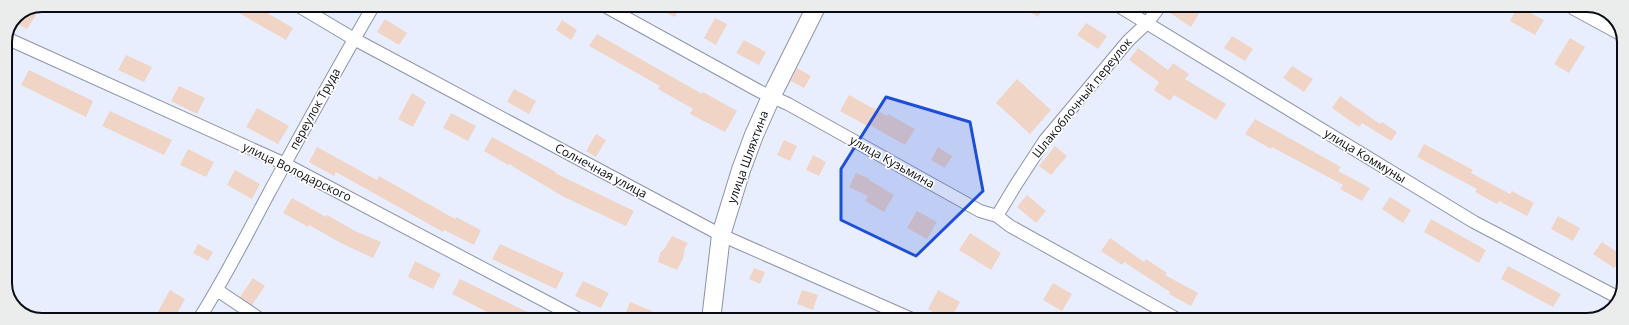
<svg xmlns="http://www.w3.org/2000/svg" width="1629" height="325" viewBox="0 0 1629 325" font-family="'Open Sans',sans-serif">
  <rect width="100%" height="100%" fill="#e9eefe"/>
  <path fill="#f0d4c6" d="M 225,5 L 259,5 L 270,12 L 269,14 L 293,28 L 286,40 Z
    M 650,5 L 681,5 L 675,17 Z
    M 1019,5 L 1045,5 L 1038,17 Z
    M 1175,5 L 1185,5 L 1199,14 L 1191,27 L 1170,13 Z
    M 1518,6 L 1544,20 L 1535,35 L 1510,21 Z
    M 27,11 L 36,15 L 27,29 L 14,22 L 16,16 Z
    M 715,18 L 727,24 L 716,45 L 704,38 Z
    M 385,19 L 407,33 L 399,45 L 377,32 Z
    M 562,20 L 577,30 L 571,40 L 556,30 Z
    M 1086,23 L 1107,36 L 1098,49 L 1077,35 Z
    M 597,34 L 702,94 L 703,92 L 737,111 L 725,132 L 690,114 L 693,109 L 658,89 L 660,86 L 589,46 Z
    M 1232,36 L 1253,49 L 1245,61 L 1224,48 Z
    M 1570,38 L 1585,47 L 1569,73 L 1554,64 Z
    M 744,40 L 766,52 L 759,65 L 736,53 Z
    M 1138,48 L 1168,70 L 1173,63 L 1189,74 L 1185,79 L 1226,104 L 1216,120 L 1174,95 L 1170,101 L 1154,90 L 1159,82 L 1129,60 Z
    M 126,55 L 152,67 L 144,82 L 118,70 Z
    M 1292,66 L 1313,79 L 1304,92 L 1283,78 Z
    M 797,68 L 811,76 L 804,88 L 791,81 Z
    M 29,70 L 93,101 L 86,117 L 21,85 Z
    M 1017,79 L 1051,110 L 1030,134 L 996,103 Z
    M 179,86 L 205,98 L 197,114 L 171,101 Z
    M 514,89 L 536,101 L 529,114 L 507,102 Z
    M 412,93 L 426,102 L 413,127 L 398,119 Z
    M 849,95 L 887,116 L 888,114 L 915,129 L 905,145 L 868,124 L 867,126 L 840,111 Z
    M 1340,96 L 1380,124 L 1382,122 L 1397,132 L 1391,141 L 1362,123 L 1359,127 L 1332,108 Z
    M 257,108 L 289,126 L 278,144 L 246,127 Z
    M 110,111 L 172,140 L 164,155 L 102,126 Z
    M 451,113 L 476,126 L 468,141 L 443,128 Z
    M 1255,119 L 1341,167 L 1338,171 L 1370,188 L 1362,201 L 1340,189 L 1343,185 L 1272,147 L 1271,149 L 1245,134 Z
    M 596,134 L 606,140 L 596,157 L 586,151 Z
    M 492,137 L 556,172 L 555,173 L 634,211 L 626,226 L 562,196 L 509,164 L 508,165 L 484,151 Z
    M 784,140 L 797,146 L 790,161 L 777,155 Z
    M 1424,144 L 1473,170 L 1471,173 L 1510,194 L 1512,191 L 1534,203 L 1527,216 L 1499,201 L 1497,204 L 1475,192 L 1477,189 L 1417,157 Z
    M 1055,146 L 1067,156 L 1051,175 L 1039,166 Z
    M 317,147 L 377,180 L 379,176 L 455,219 L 456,217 L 481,230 L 474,245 L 444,230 L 443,232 L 336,172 L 334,176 L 309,162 Z
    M 938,147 L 952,156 L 945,168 L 931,160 Z
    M 188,149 L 214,162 L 206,177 L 180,165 Z
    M 813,155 L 826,162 L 819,176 L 806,170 Z
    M 235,170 L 260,184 L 252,199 L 227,185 Z
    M 856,173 L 870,179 L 869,180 L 894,195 L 884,212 L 865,201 L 868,196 L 849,187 Z
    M 1027,195 L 1046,211 L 1036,223 L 1017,207 Z
    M 1390,197 L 1411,210 L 1403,223 L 1382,209 Z
    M 292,198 L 326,217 L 327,215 L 355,231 L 381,242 L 373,258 L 343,244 L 309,225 L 308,227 L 283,213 Z
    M 917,211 L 937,222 L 927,239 L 907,228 Z
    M 1558,216 L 1580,228 L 1573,241 L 1551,229 Z
    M 1431,219 L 1486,250 L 1479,263 L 1424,232 Z
    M 970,233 L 1001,253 L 991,270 L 959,250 Z
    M 672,236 L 688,243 L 685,248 L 683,259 L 677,270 L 658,262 L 660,253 L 665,248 Z
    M 1110,238 L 1144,262 L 1146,259 L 1167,273 L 1165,275 L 1198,293 L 1191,306 L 1169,294 L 1170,292 L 1124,262 L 1122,265 L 1101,251 Z
    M 1602,242 L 1623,256 L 1614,268 L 1593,254 Z
    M 198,244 L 213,252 L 208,261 L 193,253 Z
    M 500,244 L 564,273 L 556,289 L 492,259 Z
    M 415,261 L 441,274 L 433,289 L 408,277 Z
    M 1508,266 L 1561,294 L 1553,307 L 1501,279 Z
    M 754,268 L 765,272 L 760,284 L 749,279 Z
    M 253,278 L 265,286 L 252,305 L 240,297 Z
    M 460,279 L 517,307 L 545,320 L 503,320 L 452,294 Z
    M 583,281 L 609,293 L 601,308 L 575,296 Z
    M 1053,283 L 1072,294 L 1062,311 L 1043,300 Z
    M 170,290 L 185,299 L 174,319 L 163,319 L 156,315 Z
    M 802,290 L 818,295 L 813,310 L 797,304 Z
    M 938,290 L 960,302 L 950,320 L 946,320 L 928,309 Z
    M 630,302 L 652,311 L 648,320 L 623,320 Z"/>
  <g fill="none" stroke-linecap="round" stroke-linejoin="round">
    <defs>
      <path id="minor" d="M 297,5 L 354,39 L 721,235 L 914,320
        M 603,5 L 759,91 L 788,104 L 980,211 L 997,216 L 1010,226 L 1179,320
        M 1117,5 L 1474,222 L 1619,298
        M 6,38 L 285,164 L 581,320
        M 997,216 L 1015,186 L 1045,140 L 1128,41 L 1147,23 L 1161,5
        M 217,290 L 260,319
        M 199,319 C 225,278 247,234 270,191 C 304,129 338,66 374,5"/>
      <path id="secondary" d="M 1575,6 L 1621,31
        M 711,320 L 721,235 L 741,170 L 754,135 L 771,97 L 817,5"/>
    </defs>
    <use href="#minor" stroke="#8b93ab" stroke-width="14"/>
    <use href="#secondary" stroke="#8b93ab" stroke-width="20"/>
    <use href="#minor" stroke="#fff" stroke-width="12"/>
    <use href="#secondary" stroke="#fff" stroke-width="18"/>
  </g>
  <path fill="#1d4ed8" fill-opacity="0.2" stroke="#1d4ed8" stroke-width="3" stroke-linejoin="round" d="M 886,97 L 970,122 L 983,191 L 916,256 L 841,220 L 841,169 Z"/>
  <g text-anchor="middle" stroke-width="3.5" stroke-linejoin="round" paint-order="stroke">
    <g font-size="12" fill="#0a0c15" stroke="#fff">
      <text transform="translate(1082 98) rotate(-51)" y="4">Шлакоблочный переулок</text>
      <text transform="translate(315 109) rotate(-61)" y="4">переулок Труда</text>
      <text transform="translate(1365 156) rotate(31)" y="4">улица Коммуны</text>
      <text transform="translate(748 157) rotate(-70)" y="4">улица Шляхтина</text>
      <text transform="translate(892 162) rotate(29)" y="4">улица Кузьмина</text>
      <text transform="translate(601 171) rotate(28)" y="4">Солнечная улица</text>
      <text transform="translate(297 172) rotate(26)" y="4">улица Володарского</text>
    </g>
  </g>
  <path d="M0 0H1629V325H0ZM42 12H1587A30 30 0 0 1 1617 42V283A30 30 0 0 1 1587 313H42A30 30 0 0 1 12 283V42A30 30 0 0 1 42 12Z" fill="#ebecec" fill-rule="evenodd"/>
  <path fill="none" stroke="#0a0c15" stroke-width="2" d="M42 12H1587A30 30 0 0 1 1617 42V283A30 30 0 0 1 1587 313H42A30 30 0 0 1 12 283V42A30 30 0 0 1 42 12Z"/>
</svg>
